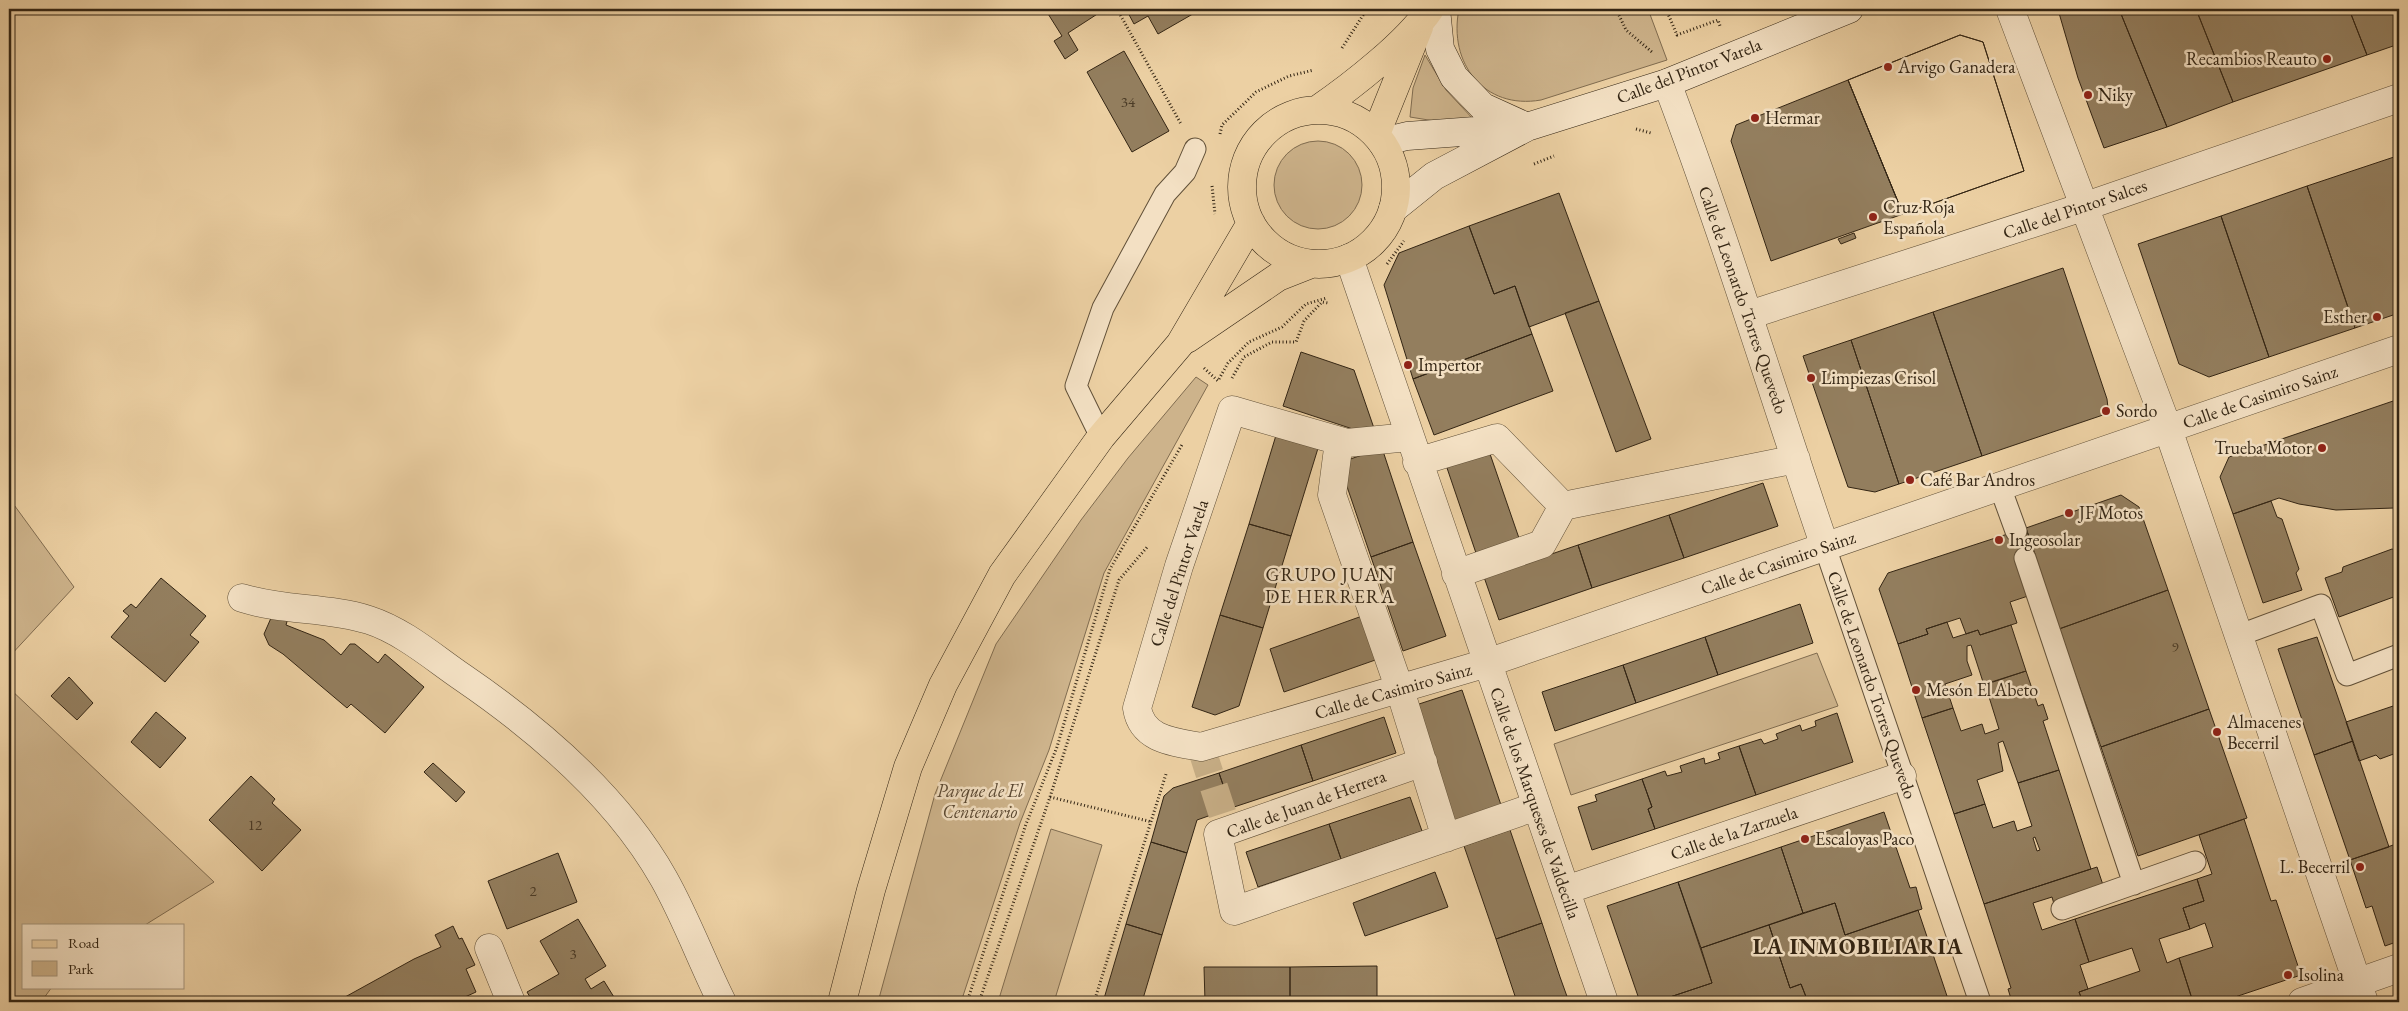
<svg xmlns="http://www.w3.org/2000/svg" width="2408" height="1011" viewBox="0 0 2408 1011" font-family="'EB Garamond',serif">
  <rect width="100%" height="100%" fill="#ecd0a3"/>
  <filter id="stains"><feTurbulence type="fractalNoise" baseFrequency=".004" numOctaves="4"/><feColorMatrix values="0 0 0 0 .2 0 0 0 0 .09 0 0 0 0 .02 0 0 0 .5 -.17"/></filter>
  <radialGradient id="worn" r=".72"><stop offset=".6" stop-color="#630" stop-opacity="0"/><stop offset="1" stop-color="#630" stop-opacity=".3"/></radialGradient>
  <path fill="#cdb38b" stroke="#806c50" d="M 1459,9 L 1648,9 L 1667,60 L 1541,100 C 1484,110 1448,63 1459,9 Z
    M 1425,55 L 1446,90 L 1474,120 L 1447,123 L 1410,117 L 1413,88 Z
    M1274 185a44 44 0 1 1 88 0a44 44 0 1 1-88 0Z
    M 1196,377 L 1208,385 L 1104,573 L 1049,750 L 1020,823 L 961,1002 L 878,1002 L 935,794 L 996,644 L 1081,520 L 1128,458 Z
    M 9,498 L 74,587 L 9,657 Z
    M 1817,653 L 1838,706 L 1571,795 L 1554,744 Z
    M 9,688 L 214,882 L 145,925 L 24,925 L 24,987 L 52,987 L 41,1002 L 9,1002 Z
    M 1051,829 L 1102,845 L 1054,1002 L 998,1002 Z"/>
  <path fill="#937e5e" stroke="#332514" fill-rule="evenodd" d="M 1045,9 L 1101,9 L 1102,11 L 1068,33 L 1078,50 L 1065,59 L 1054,41 L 1062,36 Z
    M 1126,9 L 1197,9 L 1198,11 L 1158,34 L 1148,16 L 1134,24 Z
    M 2060,9 L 2119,9 L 2167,127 L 2104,148 L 2078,78 L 2059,13 Z
    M 2119,9 L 2196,9 L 2233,102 L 2167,127 Z
    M 2196,9 L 2349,9 L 2367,55 L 2233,102 Z
    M 2349,9 L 2399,9 L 2399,44 L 2367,55 Z
    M 1960,35 L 1983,42 L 2024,171 L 1903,214 L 1848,80 Z
    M 1960,35 L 1983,42 L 2024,171 L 1903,214 L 1848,80 Z
    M 1124,51 L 1169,131 L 1132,152 L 1087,72 Z
    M 1848,80 L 1903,214 L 1771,261 L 1731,141 L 1736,125 Z
    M 2399,155 L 2399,174 L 2394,157 Z
    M 2394,157 L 2399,174 L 2399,313 L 2355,328 L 2307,186 Z
    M 2307,186 L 2355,328 L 2269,357 L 2221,216 Z
    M 1559,193 L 1599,301 L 1529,327 L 1515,286 L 1494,294 L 1469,226 Z
    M 2221,216 L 2269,357 L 2209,377 L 2179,364 L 2138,244 Z
    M 1469,226 L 1494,294 L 1515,286 L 1532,334 L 1413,379 L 1384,285 L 1399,253 Z
    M 1854,233 L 1856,238 L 1841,244 L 1838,239 Z
    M 2063,268 L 2107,399 L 2108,408 L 2103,415 L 1982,456 L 1933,312 Z
    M 1599,301 L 1651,439 L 1616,452 L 1565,313 Z
    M 1933,312 L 1982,456 L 1899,484 L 1851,340 Z
    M 1532,334 L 1553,391 L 1434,435 L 1413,379 Z
    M 1851,340 L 1899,484 L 1875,492 L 1848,487 L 1803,356 Z
    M 1301,352 L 1354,370 L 1377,437 L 1283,406 Z
    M 2399,399 L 2399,504 L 2394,508 L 2336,510 L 2299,504 L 2279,498 L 2233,514 L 2220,477 L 2229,457 Z
    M 1277,432 L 1319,445 L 1291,536 L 1249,524 Z
    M 1382,448 L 1413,542 L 1371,557 L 1339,463 Z
    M 1489,451 L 1520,541 L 1477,556 L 1446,465 Z
    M 1763,483 L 1778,526 L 1684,558 L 1669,515 Z
    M 2121,495 L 2139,507 L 2168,590 L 2059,629 L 2026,528 Z
    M 2271,501 L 2277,517 L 2282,519 L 2299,569 L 2296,573 L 2302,590 L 2263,603 L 2233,514 Z
    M 1669,515 L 1684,558 L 1592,588 L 1578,545 Z
    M 1249,524 L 1291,536 L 1263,628 L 1220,615 Z
    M 2026,528 L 2035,554 L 2016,561 L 2028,596 L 2010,602 L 2017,623 L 1980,635 L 1978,630 L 1966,634 L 1960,618 L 1926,629 L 1928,634 L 1898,644 L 1879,589 L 1888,573 Z
    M 1413,542 L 1446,636 L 1403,651 L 1371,557 Z
    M 1578,545 L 1592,588 L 1499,620 L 1484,577 Z
    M 2392,549 L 2399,551 L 2399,595 L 2339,617 L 2325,578 L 2342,572 L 2343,567 Z
    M 161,578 L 206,616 L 190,635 L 199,642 L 165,682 L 111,637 L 129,616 L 123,611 L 131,604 L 136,608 Z
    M 2168,590 L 2209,709 L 2101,747 L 2059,629 Z
    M 1800,604 L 1813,643 L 1718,675 L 1705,637 Z
    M 1220,615 L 1263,628 L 1239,706 L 1215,715 L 1192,707 Z
    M 1365,615 L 1381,658 L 1284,692 L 1270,649 Z
    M 271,618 L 288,618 L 286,625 L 324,640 L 341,655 L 350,644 L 355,644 L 378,663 L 385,654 L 424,687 L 385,733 L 351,704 L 347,708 L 283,654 L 269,645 L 264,634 Z
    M 1947,622 L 1953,638 L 1978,630 L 1980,635 L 2011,625 L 2026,671 L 1984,685 L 1971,645 L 1967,646 L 1967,661 L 1972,675 L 1945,684 L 1953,708 L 1922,718 L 1898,644 L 1928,634 L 1926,629 Z
    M 1705,637 L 1718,675 L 1636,703 L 1623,665 Z
    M 2317,637 L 2353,741 L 2314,755 L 2278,649 Z
    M 1623,665 L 1636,703 L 1555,731 L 1542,692 Z
    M 2026,671 L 2038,706 L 2043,704 L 2048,719 L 2043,721 L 2059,770 L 2018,783 L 2003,741 L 1998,743 L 2003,771 L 1977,780 L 1985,804 L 1954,814 L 1922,718 L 1953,708 L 1961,731 L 1982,724 L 1985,734 L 1999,729 L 1985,684 Z
    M 69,677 L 93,703 L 77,720 L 51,696 Z
    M 1462,690 L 1501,805 L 1454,821 L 1416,705 Z
    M 2399,704 L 2399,752 L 2380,759 L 2376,755 L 2359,761 L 2346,722 Z
    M 2209,709 L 2247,818 L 2138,856 L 2101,747 Z
    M 156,712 L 186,738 L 160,768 L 131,742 Z
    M 1837,713 L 1853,762 L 1756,795 L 1739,746 L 1761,739 L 1764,744 L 1778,739 L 1776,734 L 1800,725 L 1802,731 L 1816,726 L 1815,721 Z
    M 1384,717 L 1396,753 L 1313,781 L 1301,745 Z
    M 2353,741 L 2389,847 L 2350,860 L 2314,755 Z
    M 1301,745 L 1313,781 L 1231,808 L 1219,773 Z
    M 1739,746 L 1756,795 L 1655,829 L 1648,809 L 1652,807 L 1642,779 L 1665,771 L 1667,776 L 1682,772 L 1680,766 L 1704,758 L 1705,764 L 1720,759 L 1718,753 Z
    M 433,763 L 465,792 L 456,802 L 424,772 Z
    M 2059,770 L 2091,869 L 1984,904 L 1954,814 L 1985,804 L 1993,828 L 2014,821 L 2017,831 L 2032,826 L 2018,783 ZM 2035,837 L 2040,850 L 2037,851 L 2033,838 Z
    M 1219,773 L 1231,808 L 1197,820 L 1187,853 L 1151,842 L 1164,796 L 1173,788 Z
    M 251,776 L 275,799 L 272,803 L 301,830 L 262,871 L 209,820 Z
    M 1642,779 L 1652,807 L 1648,809 L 1655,829 L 1592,850 L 1578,807 L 1597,801 L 1595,795 Z
    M 1410,797 L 1422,831 L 1341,859 L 1329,824 Z
    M 1884,812 L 1910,888 L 1916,887 L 1922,909 L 1845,935 L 1835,903 L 1803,913 L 1781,847 Z
    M 2244,819 L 2271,901 L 2276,900 L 2301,975 L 2226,1000 L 2225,997 L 2208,1002 L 2193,1002 L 2179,958 L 2213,947 L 2205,923 L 2190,929 L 2183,908 L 2204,901 L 2197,879 L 2212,874 L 2199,835 Z
    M 1329,824 L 1341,859 L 1258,887 L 1246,852 Z
    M 1510,830 L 1542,923 L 1496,939 L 1464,846 Z
    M 1151,842 L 1187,853 L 1162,935 L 1126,924 Z
    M 2399,843 L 2399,941 L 2385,946 L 2372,906 L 2366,908 L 2350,860 Z
    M 1781,847 L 1803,913 L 1701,948 L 1678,882 Z
    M 558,853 L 577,902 L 507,929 L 488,881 Z
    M 2097,867 L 2104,888 L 2054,904 L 2052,897 L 2033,903 L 2042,930 L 2075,919 L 2089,962 L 2080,965 L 2088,989 L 2079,992 L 2083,1002 L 2012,1002 L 2008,989 L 2011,988 L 1984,904 Z
    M 1435,872 L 1448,907 L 1365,936 L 1353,903 Z
    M 2197,879 L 2204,901 L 2183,908 L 2190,929 L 2159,939 L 2167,963 L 2179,958 L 2193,1002 L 2083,1002 L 2079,992 L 2140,971 L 2132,948 L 2089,962 L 2075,919 Z
    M 1678,882 L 1712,983 L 1655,1002 L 1640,1002 L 1607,906 Z
    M 1835,903 L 1845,935 L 1918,910 L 1949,1002 L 1808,1002 L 1801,984 L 1790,988 L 1769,925 Z
    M 578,919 L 606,966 L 585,979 L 591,989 L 604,981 L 617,1002 L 533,1002 L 527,992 L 559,974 L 540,941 Z
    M 1542,923 L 1560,977 L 1569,1002 L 1517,1002 L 1496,939 Z
    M 1126,924 L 1162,935 L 1142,1002 L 1103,1002 Z
    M 1769,925 L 1790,988 L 1801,984 L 1808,1002 L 1655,1002 L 1712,983 L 1701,948 Z
    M 453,926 L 459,939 L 462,938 L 475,965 L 466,969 L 476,992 L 454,1002 L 453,998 L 443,1002 L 433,1002 L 431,998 L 423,1002 L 336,1002 L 414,959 L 441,947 L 435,935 Z
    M 1377,966 L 1377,1002 L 1290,1002 L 1290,967 Z
    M 1204,967 L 1290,967 L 1290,1002 L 1205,1002 Z"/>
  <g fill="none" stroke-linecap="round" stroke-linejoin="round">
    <path stroke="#c7ae86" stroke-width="28" stroke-dasharray="28 14" stroke-linecap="butt" d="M 1201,747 L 1228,831"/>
    <defs>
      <path id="lane" d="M 1101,437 L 1076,386 L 1103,308 L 1165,194 L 1185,172 L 1195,149
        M 2000,487 L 2016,531
        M 1825,547 L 1980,1002
        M 2025,558 L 2134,884
        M 2240,635 L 2321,605 L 2347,675 L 2399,655
        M 2062,909 L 2195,862"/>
      <path id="street" d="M 2010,9 L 2168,429 L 2364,1002
        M 1667,83 C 1725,236 1772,392 1825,547
        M 1349,258 L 1604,1002
        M 1749,315 L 2083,207 L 2399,98
        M 1409,437 L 1347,443 L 1232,410 L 1179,566 L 1137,708 C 1142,740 1174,742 1201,747 L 1487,663 L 2399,349
        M 1339,441 L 1332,495 L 1400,690 L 1446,838
        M 1417,462 L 1497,438 L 1563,506
        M 1456,574 L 1542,544 L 1563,506 L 1796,459
        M 242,598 C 283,611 328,607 369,620 C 403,631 433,657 462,677 C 538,729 618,797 664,879 C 686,918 702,962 722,1002
        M 1423,762 L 1218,834 L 1234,911 L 1537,806
        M 1566,890 L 1902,776
        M 489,948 L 511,1002
        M 2302,1002 L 2399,968"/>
      <path id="secondary" d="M 1436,9 L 1440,49 L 1454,77 L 1483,107 L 1527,127
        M 1382,142 L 1407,136 L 1516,128
        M 1393,209 L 1434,176 L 1527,127 L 1667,83 L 1849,9"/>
      <path id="primary" d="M 1317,110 C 1352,86 1407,43 1430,9
        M1242 187a77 77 0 1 1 154 0a77 77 0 1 1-154 0Z
        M 1376,134 L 1419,27
        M 1187,339 L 1278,277 L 1311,264
        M 842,1002 L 871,890 L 908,767 L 943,685 L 1002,575 L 1101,437 L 1180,344 L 1251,223"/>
    </defs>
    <use href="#lane" stroke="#615038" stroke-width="23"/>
    <use href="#street" stroke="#615038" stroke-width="29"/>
    <use href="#secondary" stroke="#332514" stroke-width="29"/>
    <use href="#primary" stroke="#332514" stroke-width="29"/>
    <path stroke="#332514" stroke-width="3" stroke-dasharray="1 2.5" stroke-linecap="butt" d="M 1117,9 L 1181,124
      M 1616,9 L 1626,30 L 1652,52
      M 1666,9 L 1677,35 L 1718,20 L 1720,26
      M 1342,48 L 1367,9
      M 1636,129 L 1651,133
      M 1220,134 L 1222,125 L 1256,92 L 1289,76 L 1314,70
      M 1534,164 L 1554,156
      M 1212,186 L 1215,214
      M 1387,264 L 1404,241
      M 1204,368 L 1218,381
      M 1232,378 L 1244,357 L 1272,342 L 1296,342 L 1304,321 L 1322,302 L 1328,303
      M 1219,379 L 1228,363 L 1249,342 L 1282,327 L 1306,304 L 1327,298
      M 1050,797 L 1152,822
      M 967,1002 L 1026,824 L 1057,747 L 1110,569 L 1183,443
      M 979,1002 L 1050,797 L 1119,580 L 1148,546
      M 1094,1002 L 1166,774"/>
    <use href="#lane" stroke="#f3e0c3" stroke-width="21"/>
    <use href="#street" stroke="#f3e0c3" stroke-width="28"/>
    <use href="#secondary" stroke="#f3e0c3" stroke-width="28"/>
    <use href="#primary" stroke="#ecd0a3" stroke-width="28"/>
  </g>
  <g fill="#8f2418" stroke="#f3e0c3" stroke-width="2">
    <circle cx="2327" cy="59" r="5"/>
    <circle cx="1888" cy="67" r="5"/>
    <circle cx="2088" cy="95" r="5"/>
    <circle cx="1755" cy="118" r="5"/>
    <circle cx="1873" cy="217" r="5"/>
    <circle cx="2377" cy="317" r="5"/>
    <circle cx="1408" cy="365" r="5"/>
    <circle cx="1811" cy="378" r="5"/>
    <circle cx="2106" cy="411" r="5"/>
    <circle cx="2322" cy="448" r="5"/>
    <circle cx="1910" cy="480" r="5"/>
    <circle cx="2069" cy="513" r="5"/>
    <circle cx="1999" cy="540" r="5"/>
    <circle cx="1916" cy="690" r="5"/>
    <circle cx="2217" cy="732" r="5"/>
    <circle cx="1805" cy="839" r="5"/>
    <circle cx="2360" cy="867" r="5"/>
    <circle cx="2288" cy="975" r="5"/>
  </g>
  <g text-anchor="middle" stroke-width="5" stroke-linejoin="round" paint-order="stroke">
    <g font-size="15" fill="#4b3b26">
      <text x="1128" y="107">34</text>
      <text x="2175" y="652">9</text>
      <text x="255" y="830">12</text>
      <text x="533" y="896">2</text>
      <text x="573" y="959">3</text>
    </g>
    <g font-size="18" fill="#332514" stroke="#f3e0c3" text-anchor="start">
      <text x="2317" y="65" text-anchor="end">Recambios Reauto</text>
      <text x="1898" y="73">Arvigo Ganadera</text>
      <text x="2098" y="101">Niky</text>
      <text x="1765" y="124">Hermar</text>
      <text x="1883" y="213">Cruz Roja<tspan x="1883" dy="21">Española</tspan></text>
      <text x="2367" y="323" text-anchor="end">Esther</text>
      <text x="1418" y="371">Impertor</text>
      <text x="1821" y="384">Limpiezas Crisol</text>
      <text x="2116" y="417">Sordo</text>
      <text x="2312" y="454" text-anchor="end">Trueba Motor</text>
      <text x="1920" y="486">Café Bar Andros</text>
      <text x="2079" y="519">JF Motos</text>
      <text x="2009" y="546">Ingeosolar</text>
      <text x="1926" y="696">Mesón El Abeto</text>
      <text x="2227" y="728">Almacenes<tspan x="2227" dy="21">Becerril</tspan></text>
      <text x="1815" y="845">Escaloyas Paco</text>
      <text x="2350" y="873" text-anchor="end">L. Becerril</text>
      <text x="2298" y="981">Isolina</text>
    </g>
    <g font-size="18" fill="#332514" stroke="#f3e0c3">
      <text transform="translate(1689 71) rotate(-21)" y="6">Calle del Pintor Varela</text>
      <text transform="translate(2075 209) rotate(-19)" y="6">Calle del Pintor Salces</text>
      <text transform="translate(1743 300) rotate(71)" y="6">Calle de Leonardo Torres Quevedo</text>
      <text transform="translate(2260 397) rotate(-19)" y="6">Calle de Casimiro Sainz</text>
      <text transform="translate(1778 563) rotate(-19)" y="6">Calle de Casimiro Sainz</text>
      <text transform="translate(1179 573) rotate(-72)" y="6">Calle del Pintor Varela</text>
      <text transform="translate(1872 685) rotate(71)" y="6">Calle de Leonardo Torres Quevedo</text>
      <text transform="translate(1393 691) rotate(-16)" y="6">Calle de Casimiro Sainz</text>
      <text transform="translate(1535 803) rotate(71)" y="6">Calle de los Marqueses de Valdecilla</text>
      <text transform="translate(1306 804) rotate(-20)" y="6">Calle de Juan de Herrera</text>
      <text transform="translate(1734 833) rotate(-19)" y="6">Calle de la Zarzuela</text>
    </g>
    <g font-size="18" font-style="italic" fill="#5a4832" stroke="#f3e0c3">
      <text x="980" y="797">Parque de El<tspan x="980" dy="21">Centenario</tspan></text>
    </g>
    <g font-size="19" letter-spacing="1" fill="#332514" stroke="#f3e0c3">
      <text x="1330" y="581">GRUPO JUAN<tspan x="1330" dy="22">DE HERRERA</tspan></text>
    </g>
    <g font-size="22" font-weight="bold" letter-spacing="1" fill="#332514" stroke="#f3e0c3">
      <text x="1858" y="954">LA INMOBILIARIA</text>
    </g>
  </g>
  <rect width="2408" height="1011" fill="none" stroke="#ecd0a3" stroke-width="30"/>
  <rect x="10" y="10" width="2388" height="991" fill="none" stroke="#332514" stroke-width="2.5"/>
  <rect x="15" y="15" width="2378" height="981" fill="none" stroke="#332514"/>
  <rect x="22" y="924" width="162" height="65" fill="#f3e0c3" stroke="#a6957d"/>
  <rect x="32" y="940" width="25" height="8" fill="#ecd0a3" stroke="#a6957d"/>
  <text x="68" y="948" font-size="15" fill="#332514">Road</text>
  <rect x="32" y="961" width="25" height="15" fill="#cdb38b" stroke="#a6957d"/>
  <text x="68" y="974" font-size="15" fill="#332514">Park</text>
  <rect width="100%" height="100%" filter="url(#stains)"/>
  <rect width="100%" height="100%" fill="url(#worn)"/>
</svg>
